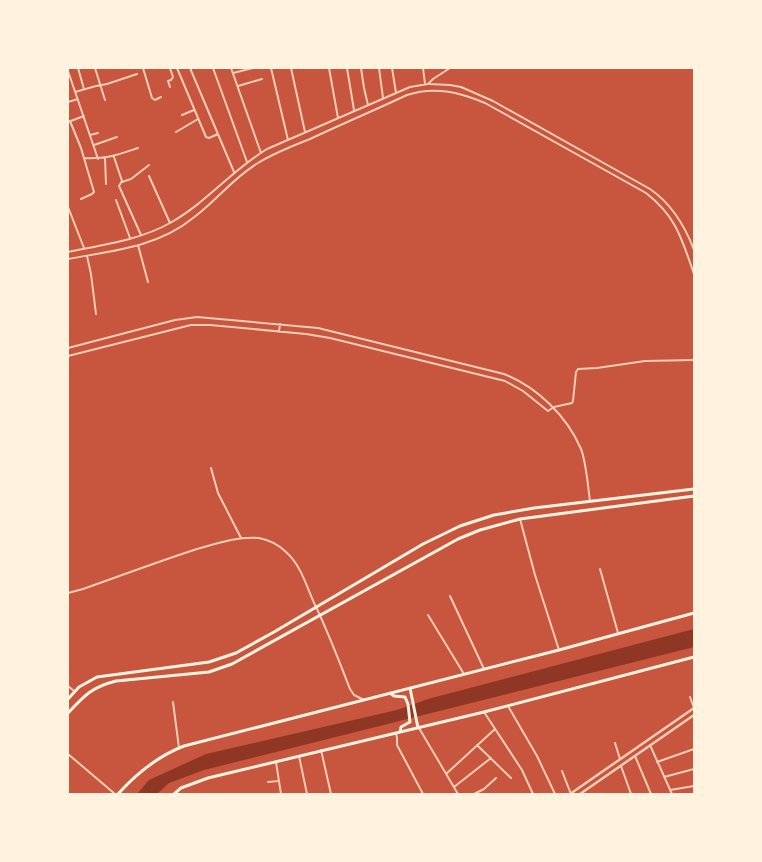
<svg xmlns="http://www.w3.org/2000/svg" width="762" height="862" viewBox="0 0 762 862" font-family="'Varela Round',sans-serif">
  <rect width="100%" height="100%" fill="#c8553d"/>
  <path fill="#8f3625" d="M 694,629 L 694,647 L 204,770 L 169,783 L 157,794 L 137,794 L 149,780 L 206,754 L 397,710 L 428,699 Z"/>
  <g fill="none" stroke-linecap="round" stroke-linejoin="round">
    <path stroke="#f1ccb7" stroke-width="2" d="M 78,68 L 84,89
      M 95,68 L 105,100
      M 143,68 L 152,98 L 155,100 L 161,97
      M 170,68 L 173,77 L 171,80 L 168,81 L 170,87
      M 177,68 L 206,137 L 209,138 L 218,134
      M 190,68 L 234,172
      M 213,68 L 247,162
      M 231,68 L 261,153
      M 271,68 L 288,140
      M 291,68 L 305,132
      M 329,68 L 338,118
      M 347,68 L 354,110
      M 361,68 L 364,88 L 368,105
      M 379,68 L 383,98
      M 392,68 L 396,93
      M 423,68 L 425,84
      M 68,71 L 98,159
      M 233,73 L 253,68
      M 429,84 L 450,85 L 461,87 L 493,101 L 650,189 C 672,204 685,226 694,250
      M 238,86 L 262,79
      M 75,92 L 96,86 L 107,84 L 137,74
      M 68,102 L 78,99
      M 182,115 L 194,110
      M 70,121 L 81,148 L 94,192 L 92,194 L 81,199
      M 68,122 L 84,116
      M 176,132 L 198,119
      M 90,135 L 98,133
      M 94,145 L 117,137
      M 114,157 L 122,181 L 119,186 L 141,235
      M 84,158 C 108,159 117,155 138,148
      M 105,158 L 106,184
      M 149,176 L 170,223
      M 122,182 L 131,179 L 149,165
      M 116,200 L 130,238
      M 68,207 L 84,248
      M 138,245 L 148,282
      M 68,252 C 102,245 140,240 170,223 C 206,203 232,170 267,149 L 410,87 L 428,84 L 433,79 L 450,68
      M 87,256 L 91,274 L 96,314
      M 68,259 C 111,251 158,247 193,218 C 216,201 233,178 258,163 C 274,153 292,146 310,139 C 342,124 375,110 407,95 C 434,86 459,92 485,103 L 646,193 C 677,217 682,240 694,274
      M 279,332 L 280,324
      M 68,348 L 175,320 L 197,317 L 318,328 L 504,374 C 537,387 567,416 581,449 C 586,461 588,487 590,501
      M 68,356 L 191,325 L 210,325 L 306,334 L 330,338 L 505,381 L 523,391 L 548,411 L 554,407 L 572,403 L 573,401 L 576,372 L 578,369 L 597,368 L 645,361 L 694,360
      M 211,468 L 218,493 L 241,538
      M 520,519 L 535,575 L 559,650
      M 600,569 L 618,633
      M 68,593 L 83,589 C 120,576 157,562 194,550 C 215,544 237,536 259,538 C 269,540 279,545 286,552 C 302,566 307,589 316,607 C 329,634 339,661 350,689 L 354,695 L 364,700
      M 450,596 L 484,669
      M 428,615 L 464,674
      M 68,686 L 74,691
      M 690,697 L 694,708
      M 173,702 L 179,748
      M 508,706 L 537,756 L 555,794
      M 484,712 L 522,770 L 533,794
      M 419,728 L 458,794
      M 396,733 L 397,738 L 397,745 L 423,794
      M 615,743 L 620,759
      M 477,745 L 511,778
      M 650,745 L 672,794
      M 321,750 L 331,794
      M 68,754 L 115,794
      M 299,756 L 307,794
      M 635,756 L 651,794
      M 276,762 L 281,794
      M 657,762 L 694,749
      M 621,766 L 631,794
      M 562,771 L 571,794
      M 446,774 L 495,729
      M 664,777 L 694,769
      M 268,782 L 278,781
      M 454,787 L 491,758
      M 670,790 L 694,786
      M 474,794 L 484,789 L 496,778"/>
    <path stroke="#f1ccb7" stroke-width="2.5" d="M 570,794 L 694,708
      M 580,794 L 694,715"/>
    <path stroke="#fff3e0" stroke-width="3" d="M 410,688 L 418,728
      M 390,693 L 394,696 L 405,697 L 408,704 L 410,722 L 401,727 L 400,732
      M 68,699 L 79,687 L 97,677 L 209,662 L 236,653 L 274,632 L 423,544 L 460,526 L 494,515 L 534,508 L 694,489
      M 68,713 C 85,695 92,687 116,681 L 209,672 L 232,664 L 458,539 L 480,530 L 520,519 L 694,496
      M 118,794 C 137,773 158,756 184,746 L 559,650 L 694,613
      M 174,794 L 181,788 L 208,778 L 484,712 L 694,657"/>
  </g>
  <rect width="762" height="862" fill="none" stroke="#fff3e0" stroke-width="138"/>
</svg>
